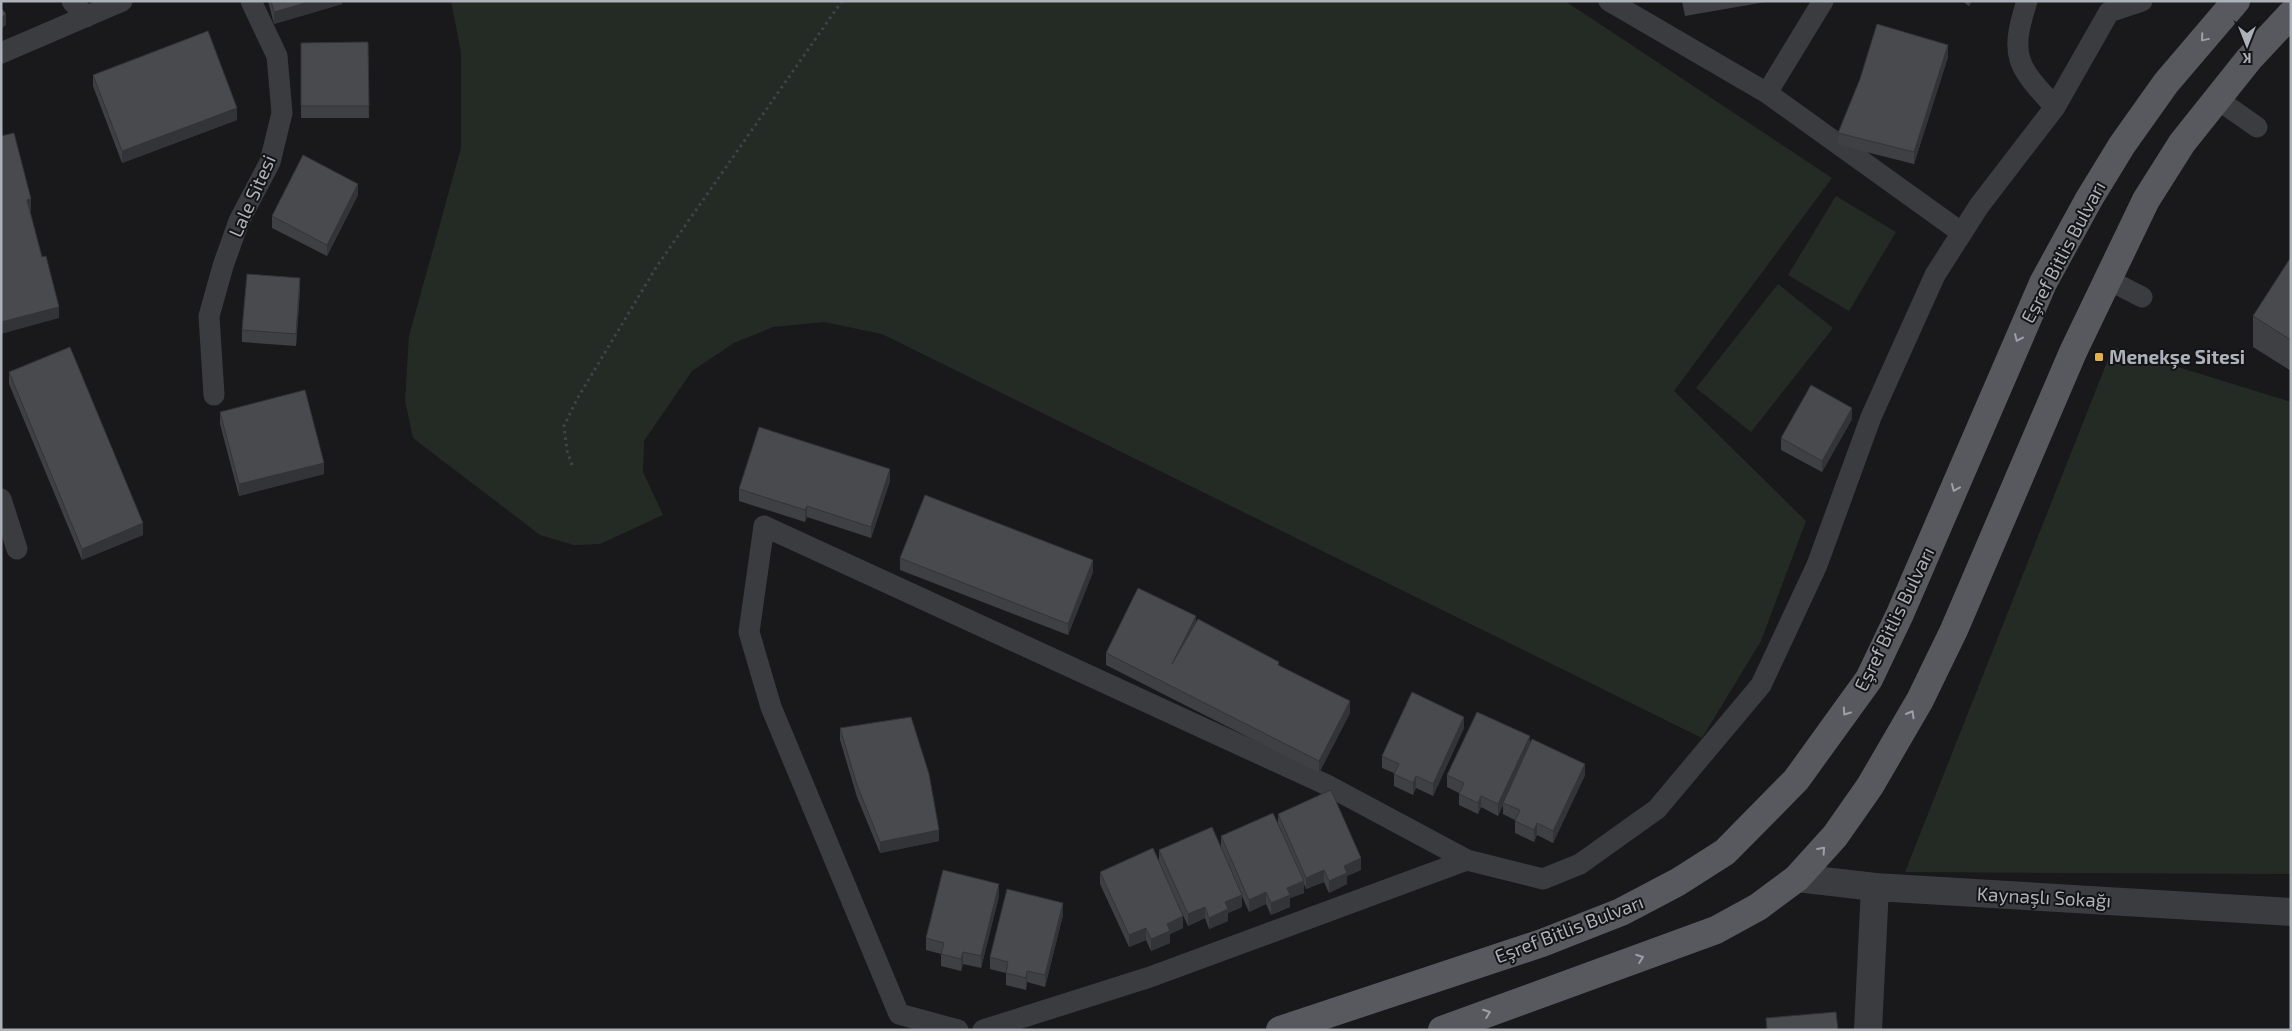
<svg xmlns="http://www.w3.org/2000/svg" width="2292" height="1031" viewBox="0 0 2292 1031" font-family="'Exo 2',sans-serif">
  <rect width="100%" height="100%" fill="#19191b"/>
  <path fill="#242b25" d="M 451,1 L 1565,1 L 1832,178 L 1674,391 L 1806,521 L 1761,641 L 1702,738 L 882,334 L 824,322 L 773,327 L 734,343 L 692,371 L 644,441 L 643,472 L 663,515 L 600,544 L 574,545 L 540,535 L 413,438 L 405,400 L 409,336 L 461,148 L 461,52 Z
    M 1836,196 L 1896,232 L 1849,311 L 1788,275 Z
    M 1778,284 L 1833,328 L 1751,432 L 1696,388 Z
    M 2113,347 L 2291,402 L 2291,874 L 1905,872 Z"/>
  <g fill="none" stroke-linecap="round" stroke-linejoin="round">
    <path stroke="#414347" stroke-width="3" stroke-dasharray="2.5 4" stroke-linecap="butt" d="M 572,465 L 567,451 L 564,426 L 577,399 L 657,266 L 842,1"/>
    <path stroke="#3b3c40" stroke-width="21" d="M 72,1 L 86,17
      M 1609,1 L 1767,93 L 1962,233
      M 2027,1 C 2009,57 2017,66 2055,107
      M 1,53 L 122,1
      M 1767,93 L 1823,1
      M 2217,99 L 2257,127
      M 2107,279 L 2142,297
      M 214,395 L 209,316 L 223,266 L 239,221 L 270,162 L 282,113 L 277,56 L 251,1
      M 1,499 L 17,549
      M 958,1030 L 899,1014 L 771,707 L 749,632 L 764,526 L 1327,785 L 1467,860 L 1543,879 L 1580,864 L 1657,809 L 1761,685 L 1817,565 L 1871,417 L 1935,275 L 1979,206 L 2055,107 L 2109,12 L 2142,1
      M 983,1030 L 1150,977 L 1467,860"/>
    <path stroke="#3b3c40" stroke-width="28" d="M 1797,878 L 1875,887 L 2291,912
      M 1868,1030 L 1875,887"/>
    <path stroke="#57595f" stroke-width="28" d="M 1280,1030 L 1542,943 L 1621,912 L 1678,882 L 1725,852 L 1796,780 L 1869,679 L 1900,614 L 2043,283 L 2089,199 L 2122,145 L 2166,83 L 2236,1
      M 1442,1030 L 1716,930 L 1758,907 L 1797,878 L 1835,836 L 1870,786 L 1920,700 L 1954,630 L 2073,352 L 2146,200 L 2182,143 L 2249,59 L 2291,14"/>
  </g>
  <path fill="#3f4043" d="M 268,1 L 342,1 L 342,4 L 274,24 Z
    M 1682,1 L 1771,1 L 1685,16 Z
    M 1962,1 L 1972,1 L 1969,6 Z
    M 368,42 L 369,118 L 301,118 L 301,43 Z
    M 1948,57 L 1914,164 L 1838,145 L 1838,133 Z
    M 93,75 L 237,120 L 122,163 L 93,86 Z
    M 358,195 L 327,256 L 272,228 L 272,216 Z
    M 2291,257 L 2291,371 L 2253,347 L 2253,316 Z
    M 300,290 L 296,346 L 242,342 L 242,330 Z
    M 9,372 L 143,535 L 82,560 L 9,384 Z
    M 220,412 L 324,474 L 239,496 L 220,424 Z
    M 1852,419 L 1822,472 L 1781,450 L 1781,438 Z
    M 890,481 L 871,538 L 807,517 L 805,522 L 739,501 L 739,489 Z
    M 900,558 L 1093,572 L 1068,635 L 900,570 Z
    M 1196,623 L 1279,666 L 1350,713 L 1319,773 L 1106,665 L 1106,653 Z
    M 840,728 L 939,841 L 880,853 L 857,797 L 840,740 Z
    M 1464,728 L 1433,796 L 1416,788 L 1413,795 L 1394,786 L 1394,773 L 1382,768 L 1382,756 Z
    M 1530,745 L 1585,775 L 1553,843 L 1537,835 L 1534,842 L 1515,833 L 1515,820 L 1503,814 L 1503,805 L 1498,816 L 1481,807 L 1478,814 L 1459,805 L 1459,793 L 1447,787 L 1447,775 Z
    M 1278,814 L 1361,870 L 1347,876 L 1347,884 L 1329,893 L 1324,882 L 1306,889 L 1304,884 L 1304,893 L 1290,898 L 1290,907 L 1271,915 L 1266,904 L 1249,912 L 1242,896 L 1242,907 L 1228,913 L 1228,921 L 1209,929 L 1205,918 L 1188,926 L 1182,913 L 1183,928 L 1170,934 L 1170,943 L 1151,951 L 1146,940 L 1129,947 L 1100,884 L 1100,872 L 1159,861 L 1159,850 L 1221,847 L 1221,836 L 1278,824 Z
    M 999,896 L 981,968 L 963,964 L 961,971 L 941,966 L 941,954 L 926,950 L 926,938 Z
    M 1063,915 L 1045,987 L 1027,982 L 1026,990 L 1006,985 L 1006,973 L 990,969 L 990,957 Z"/>
  <path fill="#333437" d="M 312,1 L 342,1 L 342,4 L 274,24 L 274,12 Z
    M 1969,1 L 1972,1 L 1969,6 Z
    M 6,14 L 6,25 L 1,29 L 1,18 Z
    M 1948,45 L 1948,57 L 1914,164 L 1914,152 Z
    M 237,108 L 237,120 L 122,163 L 122,151 Z
    M 358,184 L 358,195 L 327,256 L 327,245 Z
    M 31,199 L 31,211 L 27,212 L 27,200 Z
    M 300,278 L 300,290 L 296,346 L 296,334 Z
    M 59,307 L 59,318 L 1,334 L 1,322 Z
    M 1852,408 L 1852,419 L 1822,472 L 1822,461 Z
    M 324,463 L 324,474 L 239,496 L 239,484 Z
    M 890,469 L 890,481 L 871,538 L 871,527 Z
    M 807,506 L 807,517 L 805,522 L 805,510 Z
    M 143,523 L 143,535 L 82,560 L 82,549 Z
    M 1093,560 L 1093,572 L 1068,635 L 1068,624 Z
    M 1196,616 L 1196,628 L 1172,664 Z
    M 1350,701 L 1350,713 L 1319,773 L 1319,761 Z
    M 1464,717 L 1464,728 L 1433,796 L 1433,784 Z
    M 1530,736 L 1530,748 L 1503,803 L 1503,805 L 1498,816 L 1498,804 Z
    M 1585,764 L 1585,775 L 1553,843 L 1553,831 Z
    M 1416,776 L 1416,788 L 1413,795 L 1413,783 Z
    M 1481,796 L 1481,807 L 1478,814 L 1478,803 Z
    M 1537,823 L 1537,835 L 1534,842 L 1534,830 Z
    M 939,830 L 939,841 L 880,853 L 880,842 Z
    M 1361,858 L 1361,870 L 1347,876 L 1347,884 L 1329,893 L 1329,881 L 1344,866 Z
    M 1324,870 L 1324,882 L 1306,889 L 1306,878 Z
    M 1304,881 L 1304,893 L 1290,898 L 1290,907 L 1271,915 L 1271,903 L 1287,888 Z
    M 999,884 L 999,896 L 981,968 L 981,956 Z
    M 1266,892 L 1266,904 L 1249,912 L 1249,900 Z
    M 1242,895 L 1242,907 L 1228,913 L 1228,921 L 1209,929 L 1209,918 L 1225,902 Z
    M 1063,903 L 1063,915 L 1045,987 L 1045,975 Z
    M 1205,907 L 1205,918 L 1188,926 L 1188,914 Z
    M 1183,916 L 1183,928 L 1170,934 L 1170,943 L 1151,951 L 1151,939 L 1167,924 Z
    M 1146,928 L 1146,940 L 1129,947 L 1129,935 Z
    M 963,952 L 963,964 L 961,971 L 961,959 Z
    M 1027,971 L 1027,982 L 1026,990 L 1026,978 Z"/>
  <path fill="#494a4e" stroke="#333437" d="M 271,1 L 312,1 L 274,12 Z
    M 1,8 L 6,14 L 1,18 Z
    M 1877,24 L 1948,45 L 1914,152 L 1838,133 L 1860,79 Z
    M 208,31 L 237,108 L 122,151 L 93,75 Z
    M 368,42 L 369,106 L 301,106 L 301,43 Z
    M 14,133 L 31,199 L 27,200 L 42,257 L 46,256 L 59,307 L 1,322 L 1,136 Z
    M 303,155 L 358,184 L 327,245 L 272,216 Z
    M 2291,257 L 2291,340 L 2253,316 Z
    M 247,274 L 300,278 L 296,334 L 242,330 Z
    M 70,347 L 143,523 L 82,549 L 9,372 Z
    M 1811,385 L 1852,408 L 1822,461 L 1781,438 Z
    M 305,390 L 324,463 L 239,484 L 220,412 Z
    M 759,427 L 890,469 L 871,527 L 807,506 L 805,510 L 739,489 Z
    M 925,495 L 1093,560 L 1068,624 L 900,558 Z
    M 1138,588 L 1196,616 L 1172,664 L 1198,619 L 1279,662 L 1278,665 L 1350,701 L 1319,761 L 1106,653 Z
    M 1412,692 L 1464,717 L 1433,784 L 1416,776 L 1413,783 L 1394,774 L 1399,764 L 1382,756 Z
    M 1477,712 L 1530,736 L 1498,804 L 1481,796 L 1478,803 L 1459,794 L 1464,783 L 1447,775 Z
    M 911,717 L 929,774 L 939,830 L 880,842 L 857,785 L 840,728 Z
    M 1532,739 L 1585,764 L 1553,831 L 1537,823 L 1534,830 L 1515,821 L 1520,810 L 1503,803 Z
    M 1331,790 L 1361,858 L 1344,866 L 1347,873 L 1329,881 L 1324,870 L 1306,878 L 1278,814 Z
    M 1273,813 L 1304,881 L 1287,888 L 1290,895 L 1271,903 L 1266,892 L 1249,900 L 1221,836 Z
    M 1212,827 L 1242,895 L 1225,902 L 1228,909 L 1209,918 L 1205,907 L 1188,914 L 1159,850 Z
    M 1153,848 L 1183,916 L 1167,924 L 1170,931 L 1151,939 L 1146,928 L 1129,935 L 1100,872 Z
    M 943,870 L 999,884 L 981,956 L 963,952 L 961,959 L 941,954 L 944,943 L 926,938 Z
    M 1007,889 L 1063,903 L 1045,975 L 1027,971 L 1026,978 L 1006,973 L 1008,962 L 990,957 Z
    M 1836,1012 L 1838,1030 L 1767,1030 L 1766,1018 Z"/>
  <defs><path id="oneway-chevron" d="M-2-3.5L2.5 0L-2 3.5" fill="none" stroke-width="1.6" stroke-linecap="round" stroke-linejoin="round" transform="scale(1.25)"/></defs>
  <g stroke="#9c9fa8">
    <use href="#oneway-chevron" transform="translate(2204 38) rotate(130)"/>
    <use href="#oneway-chevron" transform="translate(2018 338) rotate(114)"/>
    <use href="#oneway-chevron" transform="translate(1955 488) rotate(113)"/>
    <use href="#oneway-chevron" transform="translate(1846 712) rotate(125)"/>
    <use href="#oneway-chevron" transform="translate(1911 714) rotate(-60)"/>
    <use href="#oneway-chevron" transform="translate(1822 850) rotate(-48)"/>
    <use href="#oneway-chevron" transform="translate(1640 958) rotate(-20)"/>
    <use href="#oneway-chevron" transform="translate(1487 1013) rotate(-20)"/>
  </g>
  <rect fill="#e3af4a" stroke="#141416" stroke-width="2" x="2094" y="352" width="10" height="10" rx="2.5"/>
  <g text-anchor="middle" stroke-width="4" stroke-linejoin="round" paint-order="stroke">
    <g font-size="19" fill="#adb1ba" stroke="#141416">
      <text transform="translate(252 196) rotate(-66)" y="7">Lale Sitesi</text>
      <text transform="translate(2063 252) rotate(-62)" y="7">Eşref Bitlis Bulvarı</text>
      <text transform="translate(1894 619) rotate(-64)" y="7">Eşref Bitlis Bulvarı</text>
      <text transform="translate(2044 897) rotate(3)" y="7">Kaynaşlı Sokağı</text>
      <text transform="translate(1569 929) rotate(-21)" y="7">Eşref Bitlis Bulvarı</text>
    </g>
    <g font-size="19" font-weight="bold" fill="#adb1ba" stroke="#141416" text-anchor="start">
      <text x="2109" y="364">Menekşe Sitesi</text>
    </g>
  </g>
  <rect width="2292" height="1031" fill="none" stroke="#adb1ba" stroke-width="5"/>
  <g transform="translate(2247 45) rotate(180)" stroke="#141416" stroke-width="4" paint-order="stroke">
  <path d="M0-4L9 19L0 12L-9 19Z" fill="#adb1ba"/>
  <text y="-8" font-size="14" font-weight="bold" text-anchor="middle" fill="#adb1ba">K</text>
  </g>
</svg>
